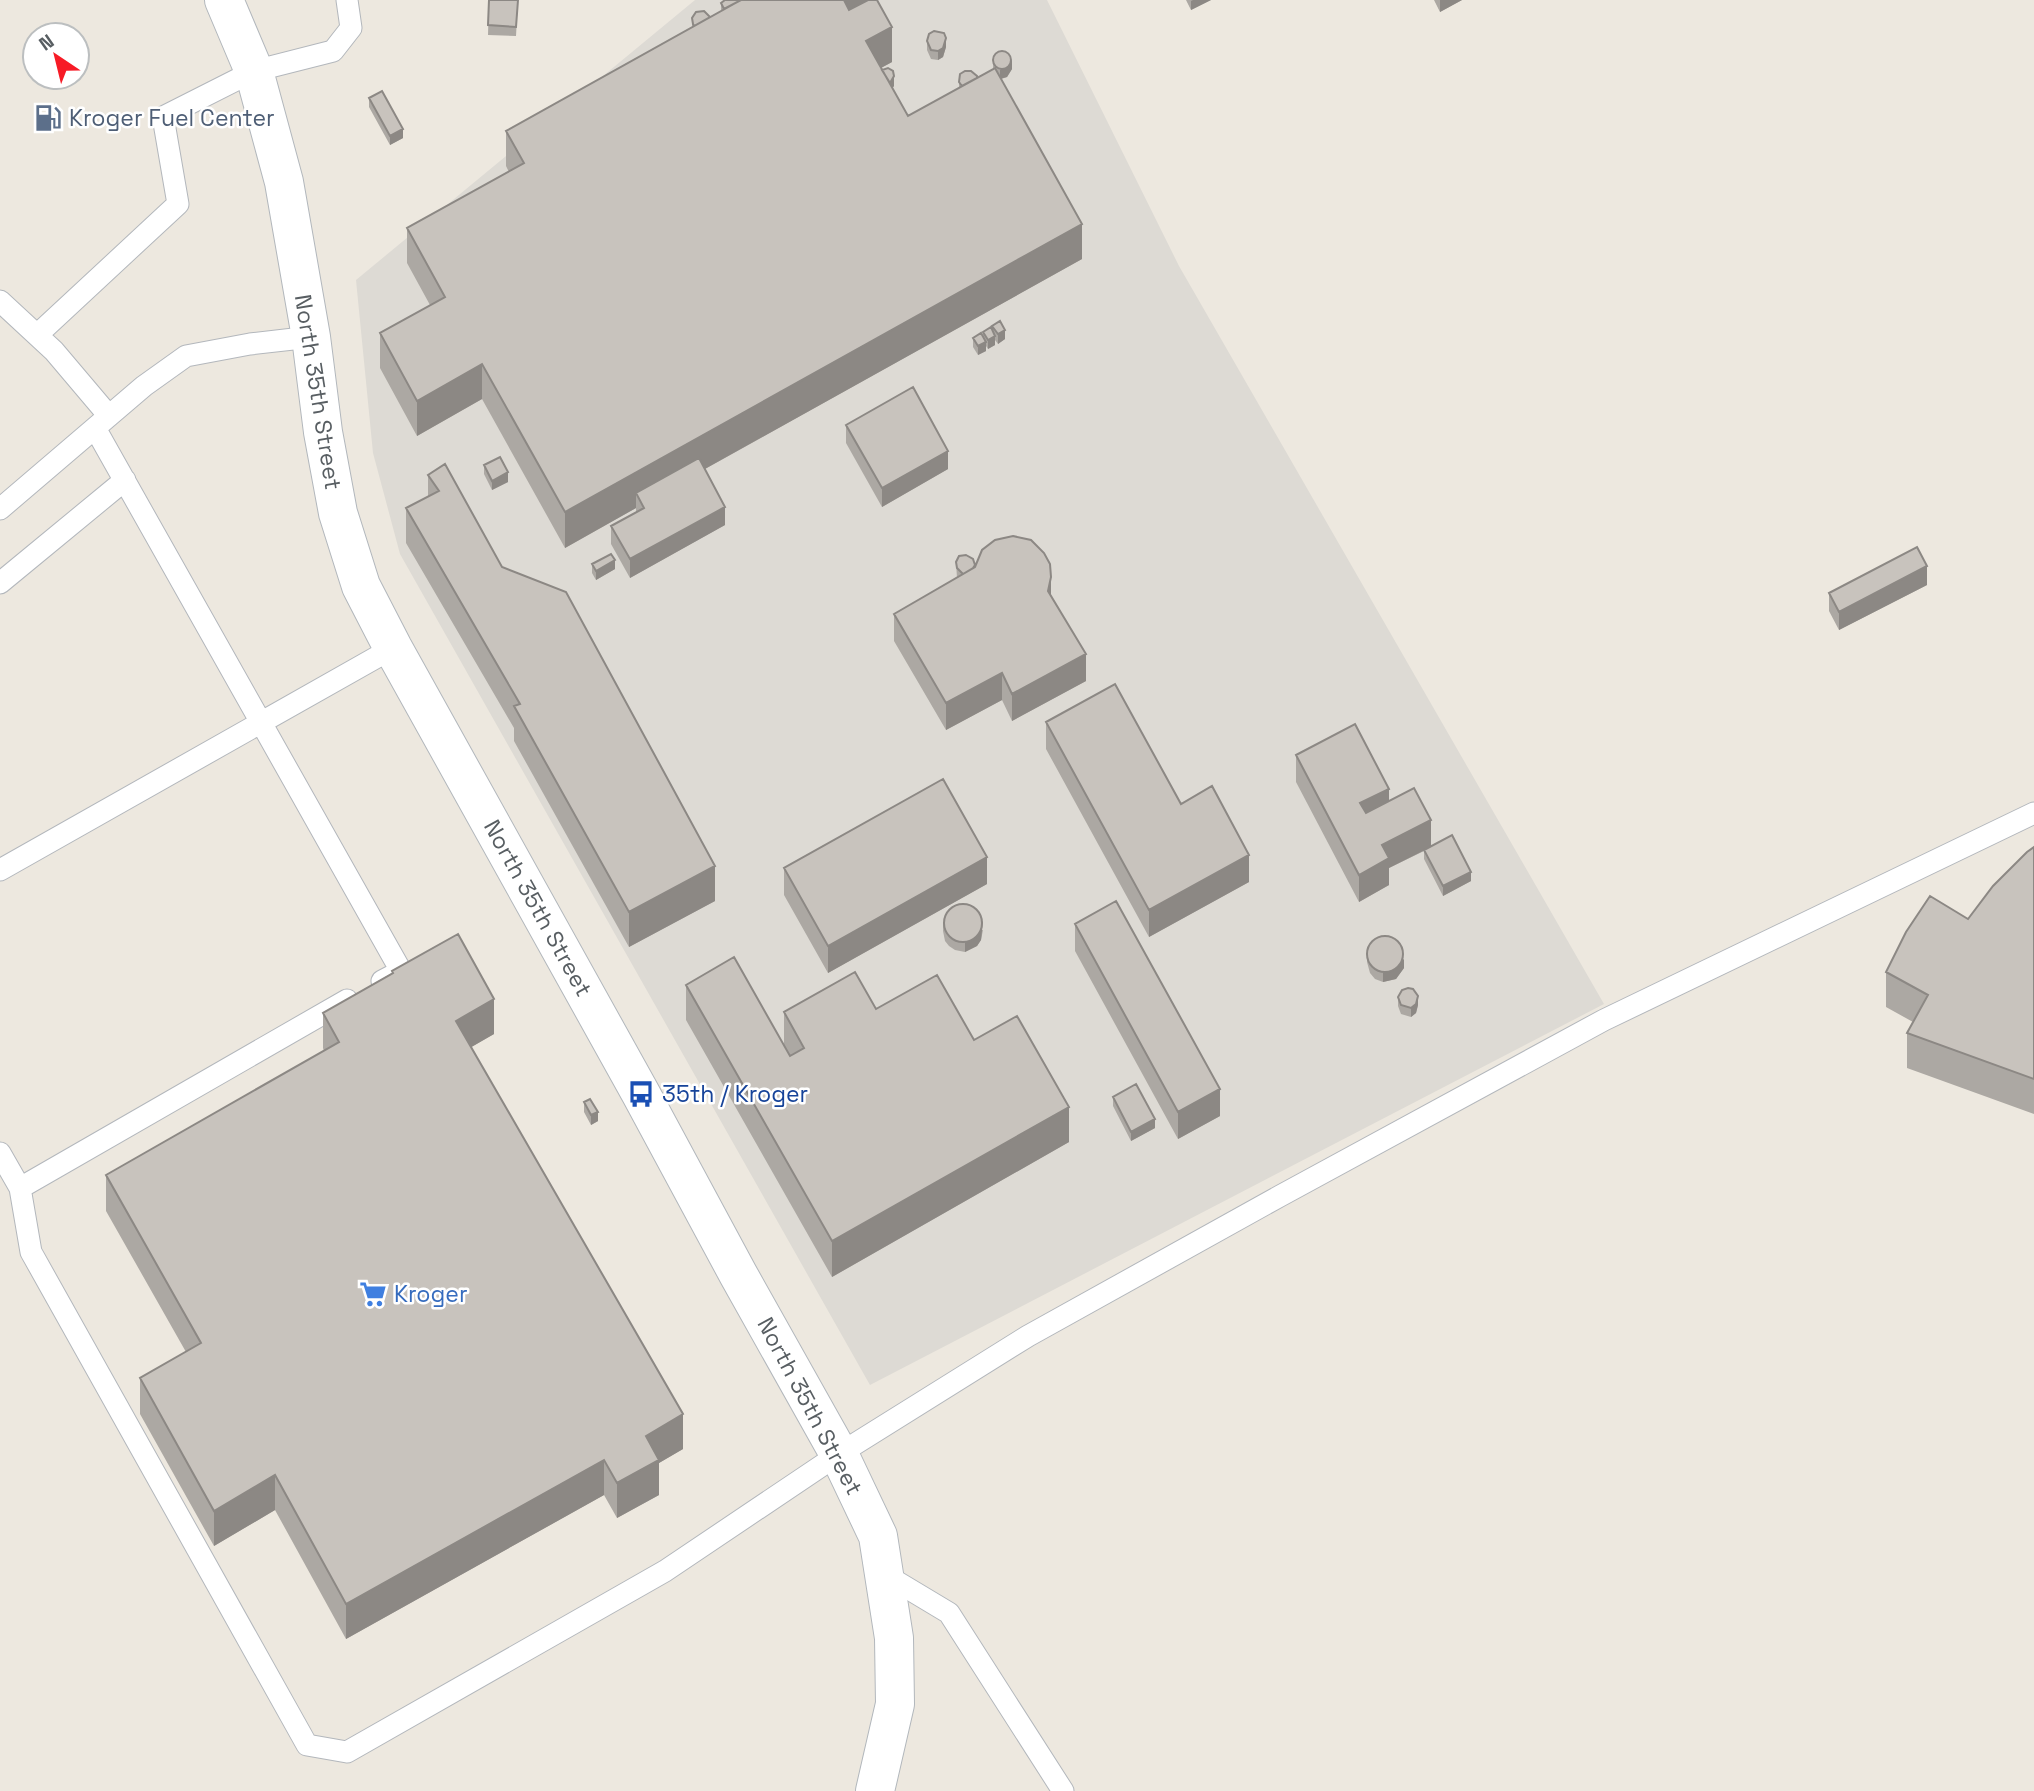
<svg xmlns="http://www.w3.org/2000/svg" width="2034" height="1791" viewBox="0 0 2034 1791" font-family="'Space Grotesk',sans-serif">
  <rect width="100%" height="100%" fill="#ede8df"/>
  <path fill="#dddad4" d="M 695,0 L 1047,0 L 1179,266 L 1604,1004 L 870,1385 L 400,554 L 373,453 L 356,280 Z"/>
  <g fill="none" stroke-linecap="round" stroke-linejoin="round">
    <defs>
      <path id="lane" d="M 0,301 L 54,351 L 109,416
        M 37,335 L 178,204 L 163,117 L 254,71 L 333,51 L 351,28 L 347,0
        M 95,428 L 401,971 L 382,981
        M 0,509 L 144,386 L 186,356 L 250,344 L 311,337
        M 0,583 L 125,480
        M 0,870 L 393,648
        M 0,1153 L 20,1188 L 347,1000
        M 20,1188 L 31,1252 L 307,1745 L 347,1752 L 665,1571 L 839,1454 L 1028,1336 L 1280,1196 L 1604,1020 L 2034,813
        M 884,1574 L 949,1613 L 1063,1791"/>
      <path id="secondary" d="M 224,0 L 254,71 L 284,182 L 311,337 L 323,432 L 338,513 L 361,586 L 393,648 L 641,1094 L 738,1274 L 839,1454 L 878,1536 L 894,1638 L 895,1704 L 875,1791"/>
    </defs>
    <use href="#lane" stroke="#b3b7bc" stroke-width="23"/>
    <use href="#secondary" stroke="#b2b7bc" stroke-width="40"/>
    <use href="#lane" stroke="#fff" stroke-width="21"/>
    <use href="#secondary" stroke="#fff" stroke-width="38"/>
  </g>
  <path fill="#aca8a3" d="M 489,0 L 518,0 L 516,36 L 488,35 Z
    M 1186,0 L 1211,0 L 1191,10 Z
    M 1434,0 L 1462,0 L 1440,12 Z
    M 721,3 L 892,62 L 881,68 L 894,86 L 892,88 L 908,116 L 959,88 L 959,82 L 977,78 L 993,69 L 993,59 L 1012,69 L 1007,77 L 1001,79 L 1082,259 L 705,469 L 725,525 L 630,578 L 611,544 L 611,526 L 636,512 L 636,508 L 565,548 L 482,399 L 417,436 L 380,368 L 380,333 L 430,305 L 407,263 L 407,228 L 509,172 L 506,166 L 506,131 L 692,28 L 692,18 L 710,17 L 721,11 Z
    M 927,41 L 946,47 L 943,57 L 938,60 L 931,59 L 927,50 Z
    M 369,98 L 403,138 L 390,145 L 369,107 Z
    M 992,326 L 1005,339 L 998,344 L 995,340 L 995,345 L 988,349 L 986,346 L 986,351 L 978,355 L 973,347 L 973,338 L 983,336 L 983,332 L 992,330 Z
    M 846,425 L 948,469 L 882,507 L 846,443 Z
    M 484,465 L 508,482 L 492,490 L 484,474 Z
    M 428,475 L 502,567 L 715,901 L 629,947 L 514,741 L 514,728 L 406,543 L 406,508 L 428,497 Z
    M 956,562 L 975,565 L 1051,597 L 1086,681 L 1012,721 L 1002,700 L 946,730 L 894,641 L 894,614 L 957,578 Z
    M 592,564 L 615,569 L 596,580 L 592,573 Z
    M 1927,585 L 1839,630 L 1829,611 L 1829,593 Z
    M 1046,722 L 1249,882 L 1149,937 L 1046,749 Z
    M 1296,755 L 1389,801 L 1431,846 L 1471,881 L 1443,896 L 1424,859 L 1424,851 L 1389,868 L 1389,885 L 1359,902 L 1296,782 Z
    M 2034,847 L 2034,1114 L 1907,1068 L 1907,1033 L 1913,1022 L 1886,1007 L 1886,972 L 1968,919 Z
    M 784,868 L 987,884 L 828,973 L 784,895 Z
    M 943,922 L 983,930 L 981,940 L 977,946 L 965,952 L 955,950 L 949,946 L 945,941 L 943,931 Z
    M 1075,924 L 1220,1116 L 1178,1139 L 1075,951 Z
    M 1367,953 L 1404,968 L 1396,979 L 1383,982 L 1375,979 L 1370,973 L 1367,962 Z
    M 392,971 L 494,1034 L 471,1047 L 683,1449 L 659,1463 L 659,1495 L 617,1518 L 604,1495 L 346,1639 L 275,1510 L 214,1546 L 140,1414 L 140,1378 L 186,1352 L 106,1211 L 106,1175 L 324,1051 L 323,1048 L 323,1013 L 392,973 Z
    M 686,985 L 784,1044 L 784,1012 L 876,1009 L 974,1040 L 1069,1142 L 832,1277 L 686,1020 Z
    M 1398,997 L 1418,1005 L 1416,1013 L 1411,1017 L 1401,1014 L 1398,1006 Z
    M 1113,1097 L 1155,1128 L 1131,1141 L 1113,1106 Z
    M 584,1102 L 598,1121 L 591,1125 L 584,1112 Z"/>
  <path fill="#8c8884" d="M 843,0 L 868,0 L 853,27 Z
    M 1193,0 L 1211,0 L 1191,10 L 1191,1 Z
    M 1440,0 L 1462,0 L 1440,12 Z
    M 892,27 L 892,62 L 866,76 L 866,41 Z
    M 946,38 L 946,47 L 943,57 L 938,60 L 938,51 Z
    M 1012,60 L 1012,69 L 1007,77 L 1000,79 L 1000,70 Z
    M 894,76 L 894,86 L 889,93 L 889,83 Z
    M 403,129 L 403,138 L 390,145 L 390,136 Z
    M 1082,224 L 1082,259 L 642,504 L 636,493 L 636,508 L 565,548 L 565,512 Z
    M 1005,330 L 1005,339 L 998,344 L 998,334 Z
    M 995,336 L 995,345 L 988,349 L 988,340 Z
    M 986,342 L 986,351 L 978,355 L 978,346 Z
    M 482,364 L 482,399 L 417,436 L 417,401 Z
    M 948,451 L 948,469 L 882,507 L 882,488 Z
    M 508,472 L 508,482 L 492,490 L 492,481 Z
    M 725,507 L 725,525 L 630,578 L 630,559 Z
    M 615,560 L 615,569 L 596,580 L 596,571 Z
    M 1927,566 L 1927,585 L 1839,630 L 1839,612 Z
    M 1051,577 L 1051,604 L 1048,591 Z
    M 1086,654 L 1086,681 L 1012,721 L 1012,694 Z
    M 1002,673 L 1002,700 L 946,730 L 946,703 Z
    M 1389,789 L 1389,816 L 1360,830 L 1360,803 Z
    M 1431,820 L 1431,847 L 1389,868 L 1389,885 L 1359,902 L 1359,875 L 1382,845 Z
    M 1249,855 L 1249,882 L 1149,937 L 1149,910 Z
    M 987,857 L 987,884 L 828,973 L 828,946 Z
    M 715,866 L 715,901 L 629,947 L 629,912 Z
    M 1471,872 L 1471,881 L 1443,896 L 1443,886 Z
    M 983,921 L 981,940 L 977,946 L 965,952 L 965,943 Z
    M 1404,959 L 1404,968 L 1396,979 L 1383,982 L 1383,973 Z
    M 1418,996 L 1418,1005 L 1416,1013 L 1411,1017 L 1411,1008 Z
    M 494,999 L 494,1034 L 456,1056 L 456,1021 Z
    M 1220,1089 L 1220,1116 L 1178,1139 L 1178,1112 Z
    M 1069,1107 L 1069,1142 L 832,1277 L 832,1241 Z
    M 598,1112 L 598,1121 L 591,1125 L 591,1115 Z
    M 1155,1119 L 1155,1128 L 1131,1141 L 1131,1132 Z
    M 683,1414 L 683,1449 L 659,1463 L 659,1495 L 617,1518 L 617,1483 L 646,1436 Z
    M 604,1460 L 604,1495 L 346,1639 L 346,1604 Z
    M 275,1475 L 275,1510 L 214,1546 L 214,1511 Z"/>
  <path fill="#c8c3bd" stroke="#8c8884" stroke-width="2" d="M 489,0 L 518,0 L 516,27 L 488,25 Z
    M 725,0 L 741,0 L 724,9 L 721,3 Z
    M 741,0 L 844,0 L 849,10 L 868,0 L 877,0 L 892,27 L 866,41 L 908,116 L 995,68 L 1082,224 L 565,512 L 482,364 L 417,401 L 380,333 L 445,297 L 407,228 L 524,163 L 506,131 Z
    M 704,11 L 710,17 L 694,26 L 693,24 L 692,18 L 696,12 Z
    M 934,31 L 944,33 L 946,38 L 943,48 L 938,51 L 931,50 L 927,41 L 929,34 Z
    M993 60a9 9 0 1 1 18 0a9 9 0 1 1-18 0Z
    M 888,68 L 893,71 L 894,76 L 890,83 L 882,70 Z
    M 965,71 L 971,71 L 977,76 L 977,78 L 962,86 L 959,82 L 960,74 Z
    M 382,91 L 403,129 L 390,136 L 369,98 Z
    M 1000,321 L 1005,330 L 998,334 L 992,326 Z
    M 991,327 L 995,336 L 988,340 L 983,332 Z
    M 981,333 L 986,342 L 978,346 L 973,338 Z
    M 913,387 L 948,451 L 882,488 L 846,425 Z
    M 500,457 L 508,472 L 492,481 L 484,465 Z
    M 699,458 L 725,507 L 630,559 L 611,526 L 644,508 L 636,493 Z
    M 445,464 L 502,567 L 566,592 L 715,866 L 629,912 L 514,706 L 520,704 L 406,508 L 439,491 L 428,475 Z
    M 1013,536 L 1031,540 L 1044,553 L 1050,564 L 1051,577 L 1048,591 L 1086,654 L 1012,694 L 1002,673 L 946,703 L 894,614 L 975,567 L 982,550 L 995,540 Z
    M 1917,547 L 1927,566 L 1839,612 L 1829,593 Z
    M 611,554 L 615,560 L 596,571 L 592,564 Z
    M 966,555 L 973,559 L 975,565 L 973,568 L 963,574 L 957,568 L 956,562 L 959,556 Z
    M 1115,684 L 1181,804 L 1212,786 L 1249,855 L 1149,910 L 1046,722 Z
    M 1355,724 L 1389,789 L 1360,803 L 1366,813 L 1414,788 L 1431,820 L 1382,845 L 1389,858 L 1359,875 L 1296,755 Z
    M 943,779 L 987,857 L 828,946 L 784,868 Z
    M 1452,835 L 1471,872 L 1443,886 L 1424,850 Z
    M 2034,847 L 2034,1079 L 1907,1033 L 1928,995 L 1886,972 L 1906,932 L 1930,896 L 1968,919 L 1993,886 L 2027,852 Z
    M 1116,901 L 1220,1089 L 1178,1112 L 1075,924 Z
    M944 923a19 19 0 1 1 38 0a19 19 0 1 1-38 0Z
    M 458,934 L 494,999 L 456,1021 L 683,1414 L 646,1436 L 659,1460 L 617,1483 L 604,1460 L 346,1604 L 275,1475 L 214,1511 L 140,1378 L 201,1343 L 106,1175 L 339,1042 L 323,1013 L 393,973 L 392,971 Z
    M1367 954a18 18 0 1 1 36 0a18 18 0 1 1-36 0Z
    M 734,957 L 790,1056 L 804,1048 L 784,1012 L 855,972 L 876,1009 L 937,975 L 974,1040 L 1017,1016 L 1069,1107 L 832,1241 L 686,985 Z
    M 1408,988 L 1413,989 L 1418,996 L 1416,1004 L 1411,1008 L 1401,1005 L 1398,997 L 1402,990 Z
    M 1136,1084 L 1155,1119 L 1131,1132 L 1113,1097 Z
    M 590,1099 L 598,1112 L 591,1115 L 584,1102 Z"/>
  <defs>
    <symbol id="fuel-bare" viewBox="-9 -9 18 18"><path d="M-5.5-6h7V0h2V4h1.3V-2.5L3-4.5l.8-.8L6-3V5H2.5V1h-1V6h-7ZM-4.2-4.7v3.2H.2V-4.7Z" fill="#5c6f8a" stroke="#fff" stroke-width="2.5" paint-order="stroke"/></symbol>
    <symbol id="bus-bare" viewBox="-9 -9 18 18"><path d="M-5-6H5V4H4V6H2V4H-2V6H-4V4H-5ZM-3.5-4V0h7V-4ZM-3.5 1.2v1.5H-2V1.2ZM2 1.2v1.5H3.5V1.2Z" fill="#1a4fb4" stroke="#fff" stroke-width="2.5" paint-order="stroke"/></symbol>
    <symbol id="supermarket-bare" viewBox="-9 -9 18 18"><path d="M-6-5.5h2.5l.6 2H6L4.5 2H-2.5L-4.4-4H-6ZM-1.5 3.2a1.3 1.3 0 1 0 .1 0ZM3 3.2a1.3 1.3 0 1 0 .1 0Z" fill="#3f7fe0" stroke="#fff" stroke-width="2.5" paint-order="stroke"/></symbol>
  </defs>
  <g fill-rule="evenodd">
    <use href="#fuel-bare" x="29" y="99" width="38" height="38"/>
    <use href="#bus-bare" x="622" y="1075" width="38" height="38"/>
    <use href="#supermarket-bare" x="354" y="1275" width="38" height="38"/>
  </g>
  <g text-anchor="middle" stroke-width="5" stroke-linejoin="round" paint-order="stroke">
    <g font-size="23" fill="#4e5e75" stroke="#fff" text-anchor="start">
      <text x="69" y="126">Kroger Fuel Center</text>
    </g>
    <g font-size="23" fill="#585e62" stroke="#fff">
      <text transform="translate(318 392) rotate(81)" y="8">North 35th Street</text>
      <text transform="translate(538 908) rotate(61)" y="8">North 35th Street</text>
      <text transform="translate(810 1406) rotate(62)" y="8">North 35th Street</text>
    </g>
    <g font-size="23" fill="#164399" stroke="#fff" text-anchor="start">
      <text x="662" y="1102">35th / Kroger</text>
    </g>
    <g font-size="23" fill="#366cbe" stroke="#fff" text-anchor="start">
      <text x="394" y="1302">Kroger</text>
    </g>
  </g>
  <g transform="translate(56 56) rotate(325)"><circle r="33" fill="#ffffff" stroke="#bcbfc0" stroke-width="2"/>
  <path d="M0-5L12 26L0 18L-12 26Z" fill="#f71b26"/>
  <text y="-10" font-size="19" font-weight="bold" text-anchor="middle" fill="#585e62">N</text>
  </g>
</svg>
